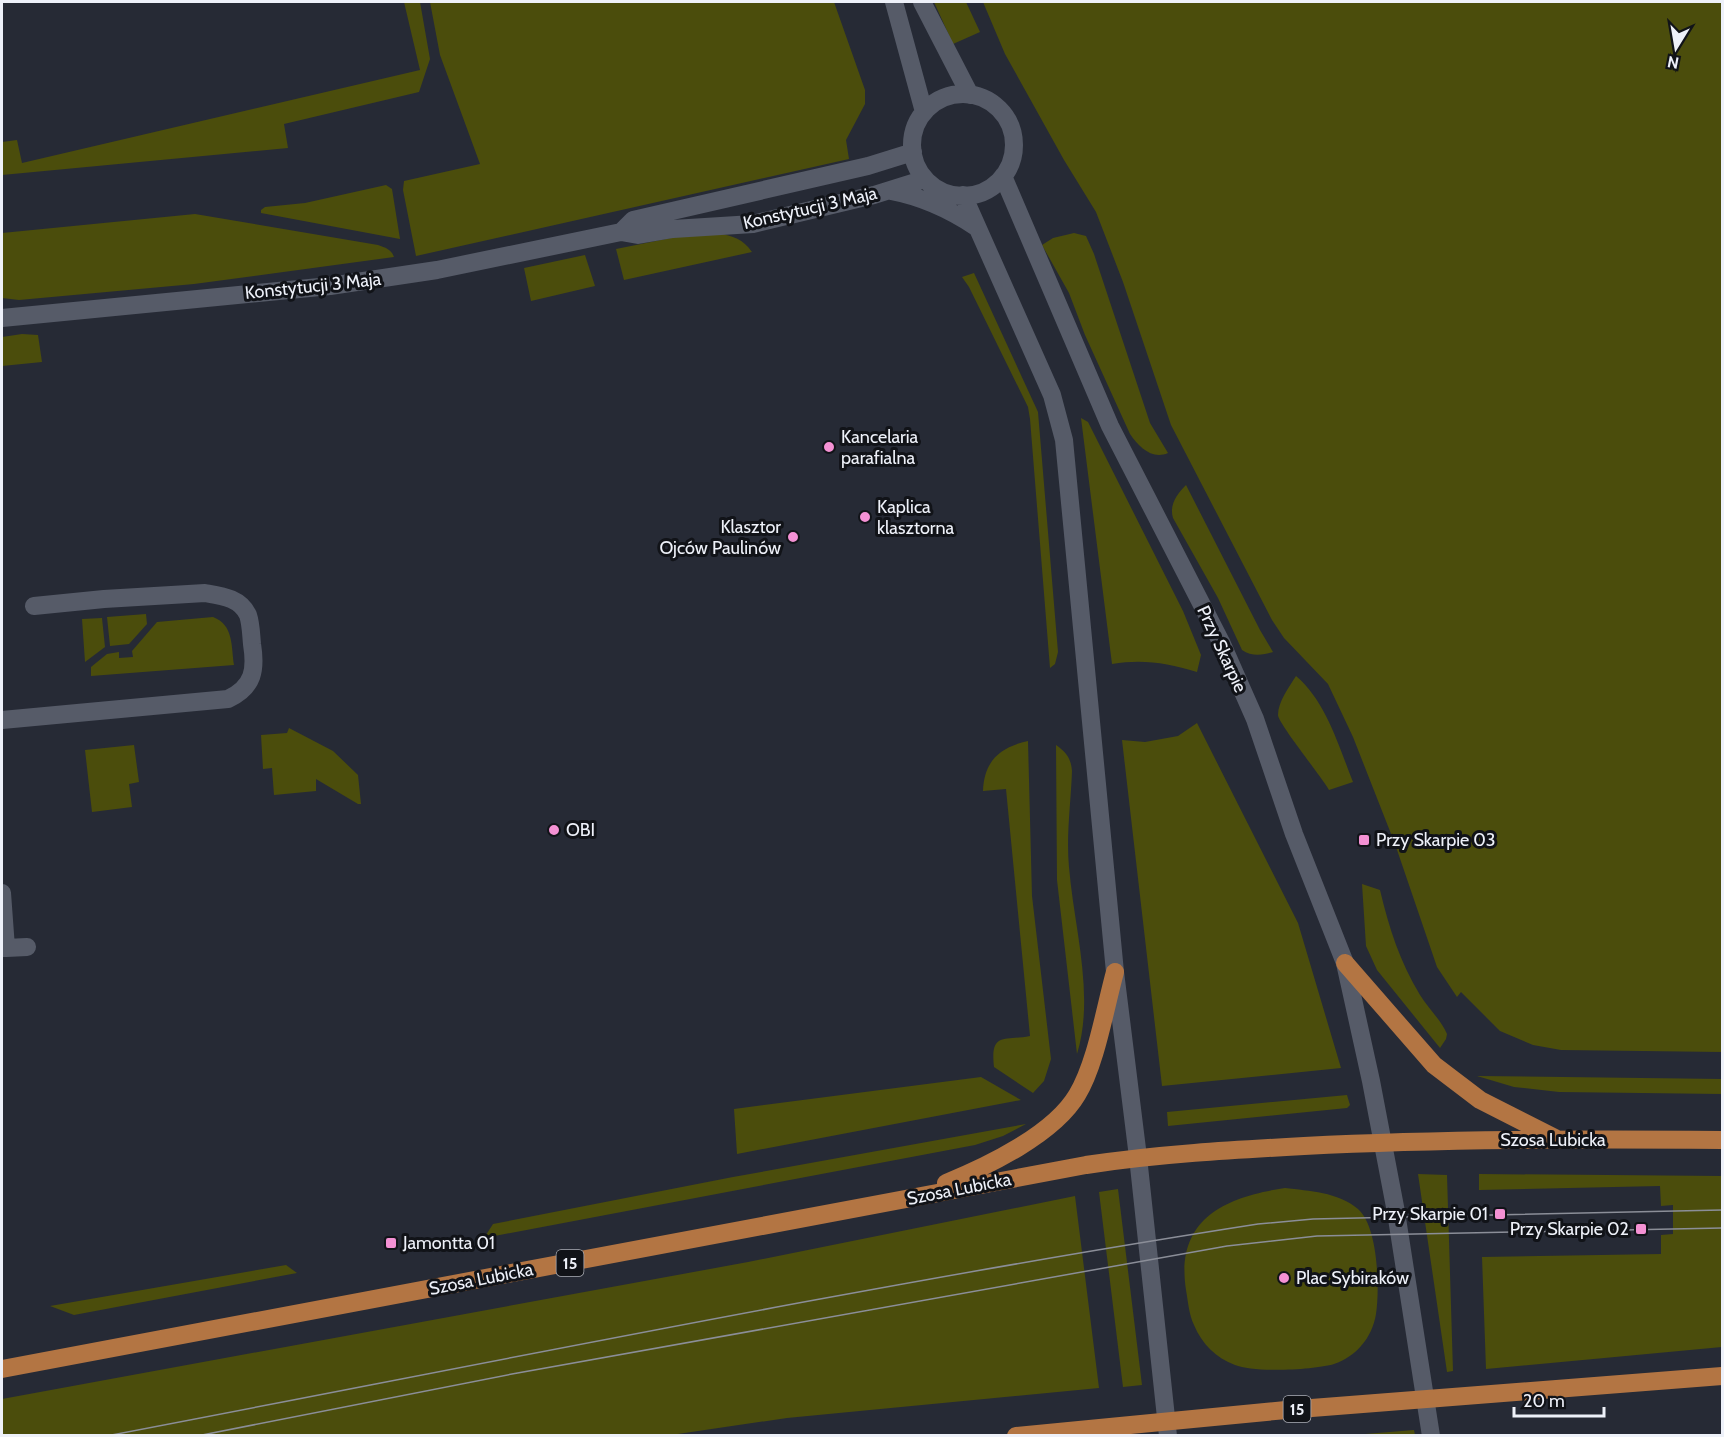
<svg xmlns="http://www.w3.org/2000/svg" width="1724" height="1437" viewBox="0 0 1724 1437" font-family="Cabin,sans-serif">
  <rect width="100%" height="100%" fill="#262a35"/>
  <path fill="#4b4d0c" d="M 404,2 L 420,2 L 430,59 L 419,92 L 284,124 L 288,148 L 2,175 L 2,142 L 17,140 L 22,163 L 420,70 Z
    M 430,2 L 834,2 L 865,90 L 865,104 L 846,140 L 849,159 L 416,256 L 403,190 L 404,181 L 480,164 L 440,55 Z
    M 934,2 L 966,2 L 980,32 L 953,44 Z
    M 983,2 L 1722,2 L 1722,1052 L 1561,1050 L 1533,1045 L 1500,1031 L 1461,992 L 1457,997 L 1437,967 L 1395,844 L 1353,737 L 1328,684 L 1284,638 L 1272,620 L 1171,425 L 1123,282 L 1096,212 L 1064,160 L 1005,54 Z
    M 386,185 L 392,189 L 400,239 L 261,213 L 261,210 L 265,207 L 305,203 Z
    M 195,214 L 378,245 C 386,248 391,249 394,257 L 194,284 L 19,300 L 2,298 L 2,233 Z
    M 718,233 C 733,236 743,239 752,252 L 624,280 L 616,249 L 691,234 Z
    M 1074,233 L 1086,236 L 1094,254 L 1150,423 L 1168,453 C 1152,460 1139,447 1130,434 L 1085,335 L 1069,293 L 1042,245 L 1053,238 Z
    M 585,255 L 595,286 L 531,301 L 524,268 Z
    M 974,273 L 1038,412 L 1058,652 L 1055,664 L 1050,668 L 1030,419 L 1028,407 L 969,287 L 962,277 Z
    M 22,334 L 38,335 L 42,362 L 2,366 L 2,337 Z
    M 1081,418 L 1088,422 L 1183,611 L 1201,655 L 1197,672 C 1167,663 1143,659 1112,664 Z
    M 1186,485 L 1260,630 L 1273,652 C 1263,655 1252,657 1242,650 L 1218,598 L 1173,518 C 1169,505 1177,494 1186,485 Z
    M 146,614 L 147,624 L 129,644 L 110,646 L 107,617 Z
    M 213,617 C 234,625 231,646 234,665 L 91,676 L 91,667 L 107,654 L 119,652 L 119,658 L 133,657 L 132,651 L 157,622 Z
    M 102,618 L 105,647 L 85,662 L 82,619 Z
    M 1296,676 C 1326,701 1339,747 1353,782 L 1329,790 C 1321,776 1278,723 1278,715 C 1278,702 1289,687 1296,676 Z
    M 1197,723 L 1298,923 L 1341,1068 L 1162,1086 L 1122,740 L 1145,742 L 1178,736 Z
    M 289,728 L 333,751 L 358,775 L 361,804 L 358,804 L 316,779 L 316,791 L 274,795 L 272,768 L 263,769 L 261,735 L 287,733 Z
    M 1028,741 L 1032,896 L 1051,1059 L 1044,1081 L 1033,1093 L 994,1067 C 990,1032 1004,1041 1030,1036 L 1006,789 L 983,791 C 984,761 1000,747 1028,741 Z
    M 134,745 L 139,782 L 129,784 L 132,807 L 92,812 L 85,750 Z
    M 1056,745 C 1066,752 1071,758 1072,771 C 1071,802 1066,836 1069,867 C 1074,928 1095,995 1077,1054 L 1057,880 Z
    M 1362,884 L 1380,890 C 1389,928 1400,962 1420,995 C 1428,1008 1441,1020 1447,1034 L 1446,1039 L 1440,1048 L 1377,970 L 1366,946 Z
    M 1477,1076 L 1722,1079 L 1722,1094 L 1559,1092 L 1514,1087 Z
    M 981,1077 L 1021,1100 L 737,1154 L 734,1109 Z
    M 1347,1095 L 1350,1105 L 1347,1108 L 1168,1126 L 1167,1112 Z
    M 1026,1124 L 1003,1136 L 975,1145 L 484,1238 L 493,1224 L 733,1177 Z
    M 1418,1174 L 1447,1175 L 1453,1371 L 1447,1372 Z
    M 1479,1174 L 1722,1176 L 1722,1347 L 1486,1369 L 1482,1257 L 1661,1254 L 1661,1235 L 1673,1234 L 1673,1205 L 1661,1206 L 1660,1186 L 1479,1190 Z
    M 1285,1188 C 1309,1191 1338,1192 1358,1209 C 1378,1226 1380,1288 1376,1314 C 1374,1326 1369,1337 1361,1346 C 1354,1354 1345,1360 1334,1364 C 1314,1370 1254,1373 1235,1365 C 1216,1358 1202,1344 1194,1325 C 1189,1315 1188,1301 1186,1290 C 1175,1219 1225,1197 1285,1188 Z
    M 1118,1189 L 1142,1385 L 1123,1387 L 1099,1192 Z
    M 1075,1196 L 1099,1388 L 787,1418 L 671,1435 L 2,1435 L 2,1399 L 748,1262 Z
    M 286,1265 L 297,1273 L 74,1315 L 50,1306 Z
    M 1414,1430 L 1415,1435 L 1353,1435 Z"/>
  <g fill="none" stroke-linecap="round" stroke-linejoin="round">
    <path stroke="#565b68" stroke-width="18" d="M 894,2 L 924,112
      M 922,2 L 970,95
      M912 145a51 51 0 1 1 102 0a51 51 0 1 1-102 0Z
      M 1003,176 L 1110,426 L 1221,642 L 1255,719 L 1294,834 L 1345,963 L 1371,1081 L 1396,1212 L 1431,1436
      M 891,191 C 923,197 949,209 976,227
      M 963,195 L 1052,395 L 1064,440 L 1115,972 L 1138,1157 L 1168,1436
      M 621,232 L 633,220 L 868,166 L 913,152
      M 2,318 L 330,286 L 437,270 L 621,232 L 638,235 L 673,229 L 753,224 L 874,195 L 925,179
      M 2,720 L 228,699 C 254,687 256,669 252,644 C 251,634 251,624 248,615 C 240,598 222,596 205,593 L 104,599 L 34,606
      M 2,893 L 6,948 L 2,948
      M 6,948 L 27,947"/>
    <path stroke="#b37543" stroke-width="18" d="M 1345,963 L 1434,1065 L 1480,1100 L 1555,1138
      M 946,1183 C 988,1166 1054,1134 1077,1095 C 1096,1064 1105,1008 1115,972
      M 2,1369 L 1086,1165 C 1158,1154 1231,1150 1304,1146 C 1443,1139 1583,1139 1722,1140
      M 1016,1436 L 1286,1410 L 1722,1376"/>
    <path stroke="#8b8e98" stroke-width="1.5" d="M 106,1436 C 489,1363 872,1284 1258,1224 L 1313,1219 L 1722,1210
      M 197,1436 L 512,1374 L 1227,1246 L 1317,1236 L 1722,1228"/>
  </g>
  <g fill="#f491d4" stroke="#111318" stroke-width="2">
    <circle cx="829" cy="447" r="6"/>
    <circle cx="865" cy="517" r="6"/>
    <circle cx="793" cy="537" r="6"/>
    <circle cx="554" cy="830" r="6"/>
    <rect x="1358" y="834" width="12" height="12" rx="3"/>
    <rect x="1494" y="1208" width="12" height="12" rx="3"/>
    <rect x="1635" y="1223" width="12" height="12" rx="3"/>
    <rect x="385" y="1237" width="12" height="12" rx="3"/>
    <circle cx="1284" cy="1278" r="6"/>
  </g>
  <g text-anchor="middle" stroke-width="6" stroke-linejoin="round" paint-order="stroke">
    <g fill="#111318" stroke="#acaeb6" stroke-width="1.5">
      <rect x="556.5" y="1250" width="27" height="26" rx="4.5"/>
      <rect x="1283.5" y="1396" width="27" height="26" rx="4.5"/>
    </g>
    <g font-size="16" font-weight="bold" fill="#eef1f9">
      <text x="570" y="1269">15</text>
      <text x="1297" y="1415">15</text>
    </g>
    <g font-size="18" fill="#eef1f9" stroke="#111318">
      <text transform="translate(810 208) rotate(-13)" y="6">Konstytucji 3 Maja</text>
      <text transform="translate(313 286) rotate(-6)" y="6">Konstytucji 3 Maja</text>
      <text transform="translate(1222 649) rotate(65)" y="6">Przy Skarpie</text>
      <text x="1553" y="1146">Szosa Lubicka</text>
      <text transform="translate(959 1189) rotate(-11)" y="6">Szosa Lubicka</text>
      <text transform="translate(481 1279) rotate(-11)" y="6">Szosa Lubicka</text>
    </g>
    <g font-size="18" fill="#eef1f9" stroke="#111318" text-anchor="start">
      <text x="841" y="443">Kancelaria<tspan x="841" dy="21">parafialna</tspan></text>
      <text x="877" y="513">Kaplica<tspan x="877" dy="21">klasztorna</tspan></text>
      <text x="781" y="533" text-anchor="end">Klasztor<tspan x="781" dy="21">Ojców Paulinów</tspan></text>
      <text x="566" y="836">OBI</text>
      <text x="1376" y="846">Przy Skarpie 03</text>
      <text x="1488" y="1220" text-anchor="end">Przy Skarpie 01</text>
      <text x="1629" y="1235" text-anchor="end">Przy Skarpie 02</text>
      <text x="403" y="1249">Jamontta 01</text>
      <text x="1296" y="1284">Plac Sybiraków</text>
    </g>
  </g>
  <rect width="1724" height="1437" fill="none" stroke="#eef1f9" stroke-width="6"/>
  <g transform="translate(1676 48) rotate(191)" stroke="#111318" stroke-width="4.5" paint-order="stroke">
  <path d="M0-4.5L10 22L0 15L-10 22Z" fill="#eef1f9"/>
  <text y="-9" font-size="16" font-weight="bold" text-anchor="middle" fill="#eef1f9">N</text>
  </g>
  <path d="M1514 1407v9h90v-9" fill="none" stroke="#eef1f9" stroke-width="3"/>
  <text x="1523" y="1407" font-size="18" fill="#eef1f9" stroke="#111318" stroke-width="4.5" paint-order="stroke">20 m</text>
</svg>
